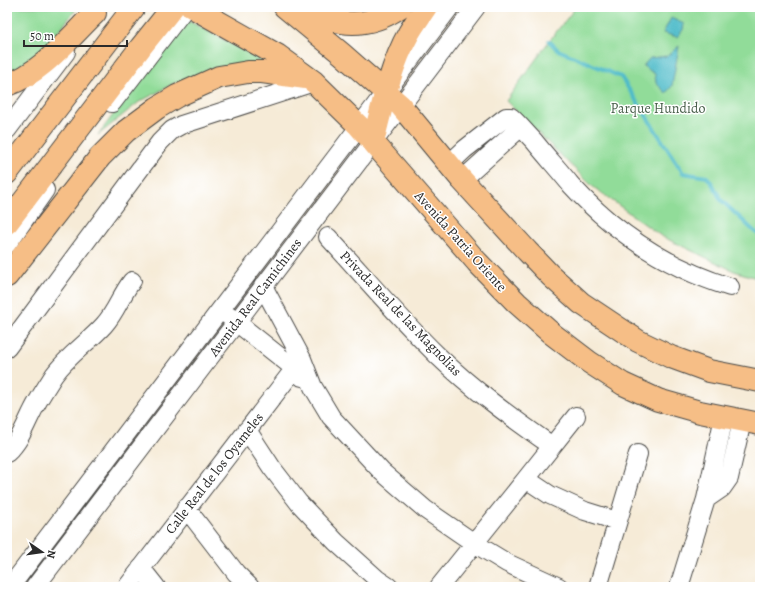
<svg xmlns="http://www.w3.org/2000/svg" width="767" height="594" viewBox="0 0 767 594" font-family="Alegreya,serif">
  <rect width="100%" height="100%" fill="#fff"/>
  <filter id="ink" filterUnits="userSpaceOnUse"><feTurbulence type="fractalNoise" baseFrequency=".025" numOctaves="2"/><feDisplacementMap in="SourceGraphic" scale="8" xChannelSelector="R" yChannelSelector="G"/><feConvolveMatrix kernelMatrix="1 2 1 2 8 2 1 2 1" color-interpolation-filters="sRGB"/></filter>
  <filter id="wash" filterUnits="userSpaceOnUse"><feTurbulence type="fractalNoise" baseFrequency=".012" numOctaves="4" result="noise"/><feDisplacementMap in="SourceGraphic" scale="16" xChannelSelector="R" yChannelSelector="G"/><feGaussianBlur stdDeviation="0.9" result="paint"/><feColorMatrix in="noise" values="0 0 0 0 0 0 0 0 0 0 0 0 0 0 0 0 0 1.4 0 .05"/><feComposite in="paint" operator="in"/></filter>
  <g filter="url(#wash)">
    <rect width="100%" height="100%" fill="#f6ebd7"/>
    <path fill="#91dc99" stroke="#5e8462" d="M 7,7 L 78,7 L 42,52 L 28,64 L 7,74 Z
      M 576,7 L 760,7 L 760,279 L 734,271 L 661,236 L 592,186 L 506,101 L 549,41 Z
      M 185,19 L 277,68 L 207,72 L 175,83 L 139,102 L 98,135 Z"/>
    <path fill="#4ebbc9" stroke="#3c737a" d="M 671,18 L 684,24 L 683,30 L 677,37 L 663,33 Z
      M 679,46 L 672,86 L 666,93 L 656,83 L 655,74 L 643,66 L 650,58 L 667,56 Z"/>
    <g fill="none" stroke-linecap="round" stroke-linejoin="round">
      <path stroke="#4ebbc9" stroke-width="4" d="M 549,41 L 558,50 L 621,77 L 683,173 L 707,177 L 713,185 L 721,200 L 755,232 L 760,235"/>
    </g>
  </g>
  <g filter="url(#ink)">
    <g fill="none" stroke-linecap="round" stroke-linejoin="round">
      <defs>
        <path id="minor" d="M 112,103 L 186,7
          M 7,130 L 66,52
          M 449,164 L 465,149 L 506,117 L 511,117 C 519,124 526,133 534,141 C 546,156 559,170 571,185 C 614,232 668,268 730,287
          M 462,180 L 521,127
          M 328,237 C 364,276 399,318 437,355 C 472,389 512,418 552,446
          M 7,244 L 45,190
          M 263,286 L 302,359 L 313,387 L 331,417 L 382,472 L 426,510 L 474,543 L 507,563 L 559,587
          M 226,314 L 294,368 L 302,377
          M 7,348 L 160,142 L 172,130 L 181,125 L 314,82
          M 247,430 L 272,468 L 299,503 L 336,542 L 377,579 L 389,587
          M 7,453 C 23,438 27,419 38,401 C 43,392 49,383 54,375 C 68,355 88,343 104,325 C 116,312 121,295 132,281
          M 526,479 L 550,495 L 585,511 L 617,521
          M 706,499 L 722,488 L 729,478 L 742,421
          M 186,508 L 236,573 L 250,587
          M 141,568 L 156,587
          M 10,587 L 450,7
          M 35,587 L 476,7
          M 127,587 L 302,359
          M 439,587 L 526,479 L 576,416
          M 598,587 L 638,454
          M 679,587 L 706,499 L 724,417"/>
        <path id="major" d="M 192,7 L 277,55 L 314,82 L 359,126 L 477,262 L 517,303 L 551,333 L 589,362 L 623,384 L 658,400 L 700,412 L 760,424
          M 285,7 L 342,54 L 400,105 L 462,180 L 527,251 L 550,275 L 581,303 L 638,341 L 671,357 L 709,371 L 760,381
          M 295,11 C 335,22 363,33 400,7
          M 7,85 C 42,73 69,38 95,13
          M 373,142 C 382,106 391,65 409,33 C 414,24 421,15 426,7
          M 7,276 L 100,157 L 126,131 L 157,108 L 177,96 L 219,77 L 248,72 L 262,72 L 306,78"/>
        <path id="highway" d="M 7,173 L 134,7
          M 7,223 L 141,47 L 173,7"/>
      </defs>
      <use href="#minor" stroke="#494845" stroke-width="20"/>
      <use href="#major" stroke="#494845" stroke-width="24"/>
      <use href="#highway" stroke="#494845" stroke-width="24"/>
      <use href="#minor" stroke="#fff" stroke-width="18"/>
      <use href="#major" stroke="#f6be86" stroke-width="22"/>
      <use href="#highway" stroke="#f6be86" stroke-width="22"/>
    </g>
  </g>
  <g text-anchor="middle" stroke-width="3" stroke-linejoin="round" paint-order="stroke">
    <g font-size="14" fill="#4a604c" stroke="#fff">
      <text x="658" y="113">Parque Hundido</text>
    </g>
    <g font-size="14" fill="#2b2b2b" stroke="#fff">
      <text transform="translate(461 241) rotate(48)" y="5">Avenida Patria Oriente</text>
      <text transform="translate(255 297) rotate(-53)" y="5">Avenida Real Camichines</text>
      <text transform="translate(401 313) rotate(46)" y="5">Privada Real de las Magnolias</text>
      <text transform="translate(214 473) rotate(-52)" y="5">Calle Real de los Oyameles</text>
    </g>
  </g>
  <rect width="767" height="594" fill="none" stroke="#fff" stroke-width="24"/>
  <g transform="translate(42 552) rotate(103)" stroke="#ffffff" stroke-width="3" paint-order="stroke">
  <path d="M0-3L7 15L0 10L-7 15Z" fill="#2b2b2b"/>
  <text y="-6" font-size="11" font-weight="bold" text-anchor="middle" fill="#2b2b2b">N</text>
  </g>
  <path d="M24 40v6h103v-6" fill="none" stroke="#2b2b2b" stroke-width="2"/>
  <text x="30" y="40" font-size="12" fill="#2b2b2b" stroke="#ffffff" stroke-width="3" paint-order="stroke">50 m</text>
</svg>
